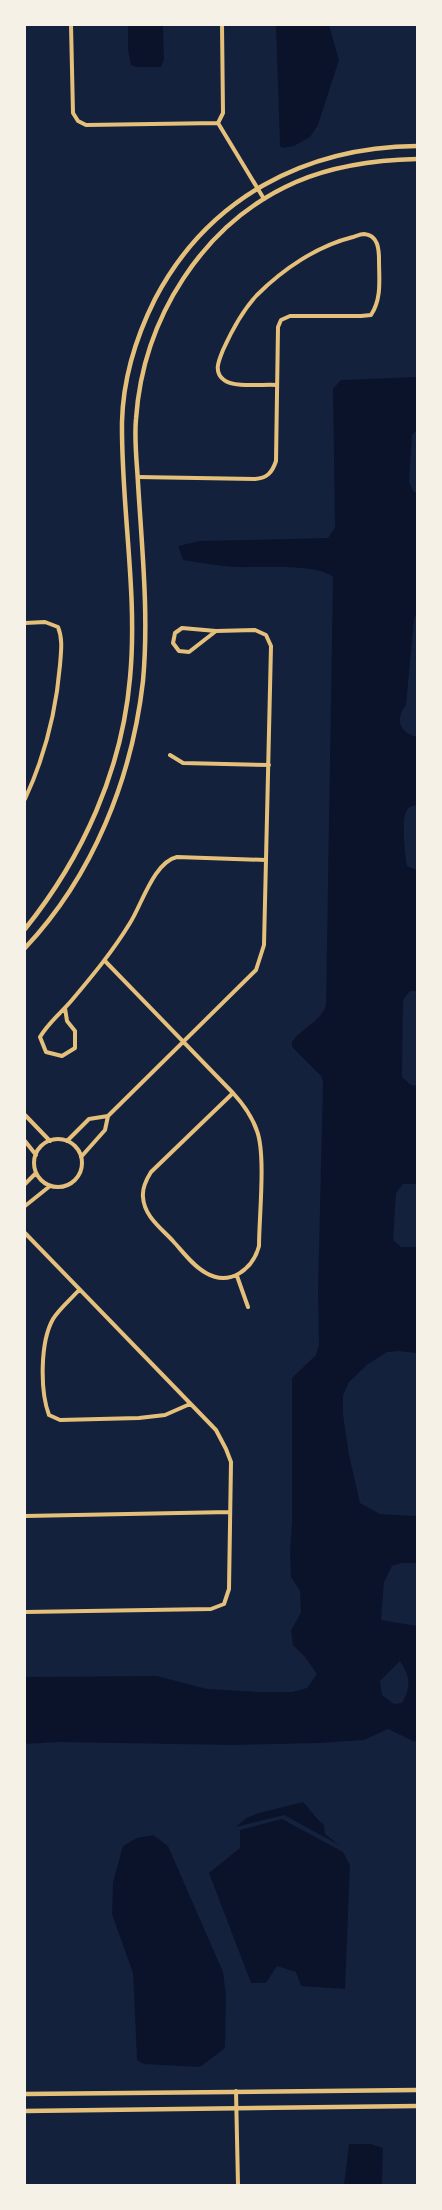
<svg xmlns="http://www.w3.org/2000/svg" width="442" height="2210" viewBox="0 0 442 2210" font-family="Lato,sans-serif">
  <rect width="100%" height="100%" fill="#14213d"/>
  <path fill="#0b132b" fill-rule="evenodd" d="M 128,25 L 163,25 L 164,59 L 161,67 L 136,67 L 131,65 L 128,50 Z
    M 276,25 L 329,25 L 339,60 L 318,125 L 310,137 L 294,146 L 283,148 L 280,146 Z
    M 417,377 L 417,430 L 412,435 L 409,482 L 414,492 L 417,492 L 417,611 L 414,620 L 406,705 C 395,719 399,733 417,737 L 417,805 C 413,806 409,806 407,810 C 401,819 405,855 407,866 L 417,870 L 417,991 L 410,991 L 403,1000 L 402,1077 L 411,1085 L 417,1086 L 417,1184 L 403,1184 L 396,1193 L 393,1240 L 401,1247 L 417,1247 L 417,1353 L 399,1351 L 387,1352 L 368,1364 L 349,1382 L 343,1396 L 343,1414 L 349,1455 L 360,1503 L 380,1514 L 417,1516 L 417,1563 L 401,1563 L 392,1566 L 384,1582 L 381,1620 L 417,1626 L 417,1736 L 415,1742 L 388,1729 L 364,1740 L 320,1743 L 233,1745 L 58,1742 L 25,1744 L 25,1677 L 157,1676 L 207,1689 L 259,1692 L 292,1692 L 307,1688 L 317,1674 L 305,1657 L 293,1645 L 291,1631 L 301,1612 L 300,1591 L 291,1577 L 290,1553 L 292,1522 L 292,1378 L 316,1355 L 319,1345 L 318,1289 L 323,1081 L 321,1076 L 292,1047 L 292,1042 C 301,1028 322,1021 326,1005 L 333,577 C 317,563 260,568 237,567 C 219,566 201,563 183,560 L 178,546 L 200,541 L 328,538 L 335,528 L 333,389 L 341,380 ZM 400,1661 C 411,1678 411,1686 402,1703 L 394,1704 L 382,1695 L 380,1681 Z
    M 303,1802 C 311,1810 316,1819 324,1825 L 325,1834 L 339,1845 L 284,1815 L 236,1827 L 246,1818 L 259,1813 Z
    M 282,1819 L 343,1852 L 350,1865 L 345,1989 L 301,1986 L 296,1972 L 277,1966 L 266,1983 L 251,1983 L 209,1873 L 240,1848 L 240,1830 Z
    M 153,1835 L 168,1846 L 223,1972 L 226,1995 L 225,2048 L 200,2067 L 144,2064 L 137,2060 L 133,1973 L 112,1914 L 113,1882 L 123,1846 L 137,1838 Z
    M 349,2144 L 371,2144 L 383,2148 L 382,2185 L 344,2185 Z"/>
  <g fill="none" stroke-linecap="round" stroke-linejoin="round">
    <path stroke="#e5c07b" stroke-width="4" d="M 71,25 L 73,113 L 78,121 L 86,125 L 218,123
      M 218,123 L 223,113 L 222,25
      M 218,123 L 264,199
      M 138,477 L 255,479 C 267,478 272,473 276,461 L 278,327 L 281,320 L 290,316 L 361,316 L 371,315 C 382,298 379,279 379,260 C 379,249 378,235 364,234 C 361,234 356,236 353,237 C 317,246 283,269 257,295 C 242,311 232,330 223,350 C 219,360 213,372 224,380 C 234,388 264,384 276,385
      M 25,623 L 45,622 L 58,627 C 63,639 61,652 60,665 C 56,712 45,756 25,799
      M 170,755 L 183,763 L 269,765
      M 105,961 L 233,1093 C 244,1105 252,1116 257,1131 C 266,1155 259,1218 259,1246 C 253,1269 230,1287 206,1273 C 193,1266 183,1252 173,1241 C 161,1228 144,1216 143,1197 C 142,1188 146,1180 151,1172 L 233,1093
      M 65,1008 L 67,1021 L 75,1031 L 75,1048 L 62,1056 L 46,1052 L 40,1037 C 49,1022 61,1013 72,1000 C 93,975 113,951 130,923 C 142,904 154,862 177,857 L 266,860
      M 25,1115 L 50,1141
      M34 1163a24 24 0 1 1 48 0a24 24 0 1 1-48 0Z
      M 25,1141 L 36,1155
      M 67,1141 L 89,1119 L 108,1116
      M 81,1157 L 105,1130 L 108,1116 L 256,970 L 264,945 L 271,646 L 266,635 L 255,630 L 216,631 L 182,628 L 175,633 L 173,643 L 179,651 L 189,652 L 216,631
      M 25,1184 L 36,1173
      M 25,1206 L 50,1186
      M 25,1233 L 216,1430 L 226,1449 L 231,1462 L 229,1589 L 224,1604 L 211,1609 L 25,1612
      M 237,1276 L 248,1307
      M 79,1290 C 71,1299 59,1309 53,1319 C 40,1342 40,1391 49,1415 L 60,1420 L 139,1418 L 165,1415 L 190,1404
      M 25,1516 L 230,1512
      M 236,2091 L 238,2185"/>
    <path stroke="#e5c07b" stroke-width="4.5" d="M 25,929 C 83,857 122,770 130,678 C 138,593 121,507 122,422 C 123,380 136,337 155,299 C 208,198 305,147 417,146
      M 25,948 C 93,876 132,778 143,681 C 149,616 142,549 138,483 C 137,463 134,440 136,419 C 143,319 202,223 296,182 C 335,165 376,160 417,159
      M 25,2094 L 417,2090
      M 25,2111 L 417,2106"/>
  </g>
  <rect width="442" height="2210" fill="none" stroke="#f6f1e7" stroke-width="52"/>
</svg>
